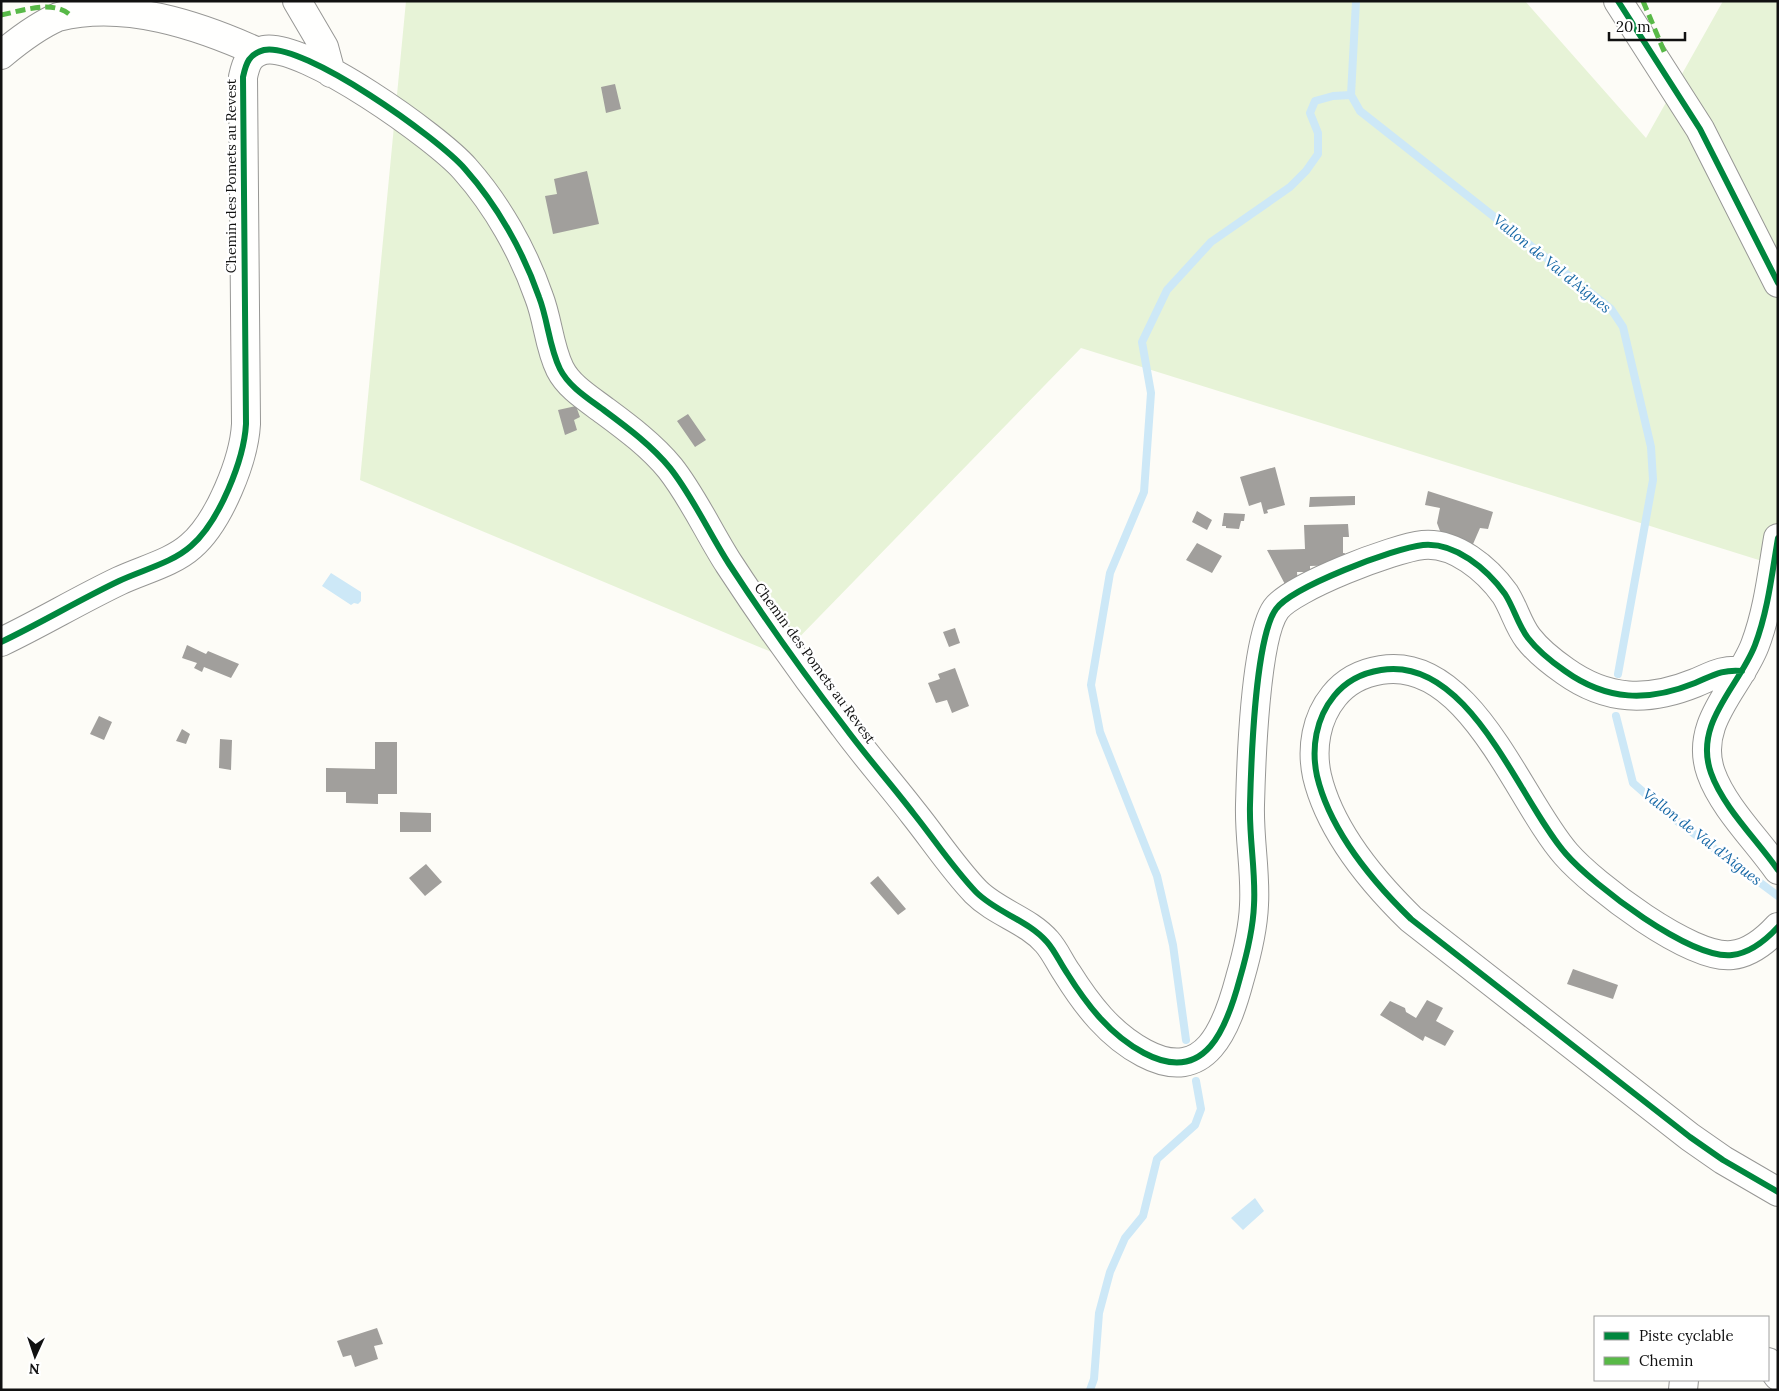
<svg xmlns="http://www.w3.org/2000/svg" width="1779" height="1391" viewBox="0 0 1779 1391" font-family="Lora,serif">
  <rect width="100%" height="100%" fill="#fdfcf7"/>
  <path fill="#e7f3d7" d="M 406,1 L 1525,1 L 1646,138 L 1723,1 L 1778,1 L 1778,566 L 1081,348 L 781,656 L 360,480 Z"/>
  <path fill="#cde8f7" d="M 331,573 L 361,592 L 361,601 L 358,604 L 354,603 L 351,605 L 322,586 Z
    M 1255,1198 L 1264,1211 L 1243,1230 L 1231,1218 Z"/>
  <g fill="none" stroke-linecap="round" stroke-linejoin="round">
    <path stroke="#cde8f7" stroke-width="8" d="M 1356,1 L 1351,95 L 1360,111 L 1611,309 L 1623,327 L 1651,447 L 1653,480 L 1618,674
      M 1616,716 L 1633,783 L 1673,818 L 1778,896
      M 1186,1040 L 1173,945 L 1157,876 L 1100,732 L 1091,685 L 1110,573 L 1144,492 L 1151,393 L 1142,342 L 1167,290 L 1211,242 L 1290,187 L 1306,171 L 1318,154 L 1318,133 L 1310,113 L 1315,101 L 1333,96 L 1351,95
      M 1090,1390 L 1094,1379 L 1099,1313 L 1110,1272 L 1125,1238 L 1143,1216 L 1157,1159 L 1195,1125 L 1201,1109 L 1196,1081"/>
  </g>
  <path fill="#a19f9c" d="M 615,84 L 621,109 L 606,113 L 601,87 Z
    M 587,171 L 599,224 L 553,234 L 545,196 L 557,194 L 554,179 Z
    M 576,406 L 580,417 L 574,420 L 577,430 L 565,435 L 558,410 Z
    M 688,414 L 706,440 L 695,447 L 677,421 Z
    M 1275,467 L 1285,505 L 1267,510 L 1268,513 L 1264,514 L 1261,502 L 1249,506 L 1240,477 Z
    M 1428,491 L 1493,512 L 1488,529 L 1480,528 L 1470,551 L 1440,531 L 1437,523 L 1440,508 L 1425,505 Z
    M 1355,496 L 1355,505 L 1309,507 L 1310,497 Z
    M 1197,511 L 1212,520 L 1207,530 L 1192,522 Z
    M 1224,513 L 1245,514 L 1244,521 L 1241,521 L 1239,529 L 1226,528 L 1226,526 L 1222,526 Z
    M 1348,524 L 1349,537 L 1343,537 L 1343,553 L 1345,553 L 1340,565 L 1310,566 L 1310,572 L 1297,572 L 1298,585 L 1288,590 L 1267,550 L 1305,549 L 1304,525 Z
    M 1197,543 L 1222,556 L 1212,573 L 1186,560 Z
    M 955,628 L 960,643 L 949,647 L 943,632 Z
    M 187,645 L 206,654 L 208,651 L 239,664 L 231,678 L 204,667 L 202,672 L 194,668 L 197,663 L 182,658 Z
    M 955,668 L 969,706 L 952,713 L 947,700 L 936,703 L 928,683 L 940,679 L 938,674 Z
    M 99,716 L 112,722 L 104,740 L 90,734 Z
    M 182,729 L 190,734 L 186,744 L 176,741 Z
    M 220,739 L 232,740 L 231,770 L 219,768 Z
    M 375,742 L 397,742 L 397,794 L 378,794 L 378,804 L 346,803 L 346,792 L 326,792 L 326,768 L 375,769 Z
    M 400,812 L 431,813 L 431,832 L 400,832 Z
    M 426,864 L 442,882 L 425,896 L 409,878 Z
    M 878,876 L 906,909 L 898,915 L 870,883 Z
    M 1573,969 L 1618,985 L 1613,999 L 1567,984 Z
    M 1427,1000 L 1443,1008 L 1436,1021 L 1454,1031 L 1445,1046 L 1425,1036 L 1423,1041 L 1380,1015 L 1390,1001 L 1405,1008 L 1406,1012 L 1416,1018 Z
    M 377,1328 L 383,1344 L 374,1346 L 378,1359 L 355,1367 L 351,1355 L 343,1357 L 337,1341 Z"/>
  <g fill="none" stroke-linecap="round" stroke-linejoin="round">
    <defs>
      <path id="minor" d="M 297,1 L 324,47 L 331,73
        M 1618,1 L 1700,129 L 1778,283
        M 1,55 C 19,40 37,26 58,17 C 124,0 198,25 258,52
        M 1778,538 C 1772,573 1768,611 1755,645 C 1739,687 1693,723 1711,773 C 1723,807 1757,840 1778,870
        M 1,642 C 41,623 79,600 119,581 C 142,570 172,563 191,546 C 219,522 244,460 246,424 L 243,77 C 246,63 249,54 264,50 C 304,42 438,138 465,169 C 497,205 523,251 539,297 C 548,320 549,347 560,369 C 569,387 589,399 605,411 C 628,428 652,446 670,468 C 693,497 709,533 729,564 C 765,619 804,674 844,726 C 866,756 891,784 914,814 C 934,839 953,868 976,892 C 997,913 1028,920 1047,942 C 1055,951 1060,963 1067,973 C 1087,1005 1110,1035 1144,1053 C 1206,1086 1227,1027 1240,978 C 1247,954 1253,930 1254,905 C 1256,872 1249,839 1250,805 C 1251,766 1255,638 1276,609 C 1292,587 1394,548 1423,545 C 1455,542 1487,569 1505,594 C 1514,608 1518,625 1528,638 C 1538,651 1552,662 1565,671 C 1607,701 1648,702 1695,683 C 1712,676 1722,669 1742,671
        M 1778,927 C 1766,940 1751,953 1732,955 C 1691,960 1593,885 1566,854 C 1519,801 1470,655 1381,670 C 1362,673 1346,681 1334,696 C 1316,718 1311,748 1317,776 C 1330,831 1371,880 1411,919 L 1690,1137 L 1723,1160 L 1778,1192
        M 1768,1362 L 1778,1376
        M 1683,1390 L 1684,1380"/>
    </defs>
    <use href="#minor" stroke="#979795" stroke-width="30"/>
    <use href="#minor" stroke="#fffffe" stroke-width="28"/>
    <path stroke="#58b947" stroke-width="5" stroke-dasharray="10 5" stroke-linecap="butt" d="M 1643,1 L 1666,56
      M 1,15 C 21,11 52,0 69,14"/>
    <defs>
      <path id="cycleway" d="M 1618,1 L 1700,129 L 1778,283
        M 1778,538 C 1772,573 1768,611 1755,645 C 1739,687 1693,723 1711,773 C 1723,807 1757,840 1778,870
        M 1,642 C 41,623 79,600 119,581 C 142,570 172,563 191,546 C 219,522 244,460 246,424 L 243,77 C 246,63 249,54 264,50 C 304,42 438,138 465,169 C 497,205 523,251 539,297 C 548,320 549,347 560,369 C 569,387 589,399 605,411 C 628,428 652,446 670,468 C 693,497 709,533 729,564 C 765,619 804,674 844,726 C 866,756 891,784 914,814 C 934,839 953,868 976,892 C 997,913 1028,920 1047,942 C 1055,951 1060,963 1067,973 C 1087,1005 1110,1035 1144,1053 C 1206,1086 1227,1027 1240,978 C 1247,954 1253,930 1254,905 C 1256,872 1249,839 1250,805 C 1251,766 1255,638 1276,609 C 1292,587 1394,548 1423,545 C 1455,542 1487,569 1505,594 C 1514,608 1518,625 1528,638 C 1538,651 1552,662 1565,671 C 1607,701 1648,702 1695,683 C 1712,676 1722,669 1742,671
        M 1778,927 C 1766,940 1751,953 1732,955 C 1691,960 1593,885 1566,854 C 1519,801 1470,655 1381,670 C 1362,673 1346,681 1334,696 C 1316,718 1311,748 1317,776 C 1330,831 1371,880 1411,919 L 1690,1137 L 1723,1160 L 1778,1192"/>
    </defs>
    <use href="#cycleway" stroke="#fff" stroke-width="9"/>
    <use href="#cycleway" stroke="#00873e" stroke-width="6"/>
  </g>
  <g text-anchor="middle" stroke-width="5" stroke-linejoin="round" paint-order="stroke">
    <g font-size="14" fill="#111" stroke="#fff">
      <text transform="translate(231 176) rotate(-90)" y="5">Chemin des Pomets au Revest</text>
      <text transform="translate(815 663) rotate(54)" y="5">Chemin des Pomets au Revest</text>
    </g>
    <g font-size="15" font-style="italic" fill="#1768a6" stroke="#fff">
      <text transform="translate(1552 264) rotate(39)" y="5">Vallon de Val d'Aigues</text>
      <text transform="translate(1702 837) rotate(38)" y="5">Vallon de Val d'Aigues</text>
    </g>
  </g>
  <rect width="1779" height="1391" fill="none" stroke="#111111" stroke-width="5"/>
  <rect x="1594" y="1316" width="175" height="65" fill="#ffffff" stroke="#a0a0a0"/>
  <rect x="1604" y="1332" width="25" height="8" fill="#00873e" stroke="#a0a0a0"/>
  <text x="1639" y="1341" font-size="15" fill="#111111">Piste cyclable</text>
  <rect x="1604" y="1357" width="25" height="8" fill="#58b947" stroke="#a0a0a0"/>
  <text x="1639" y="1366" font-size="15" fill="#111111">Chemin</text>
  <g transform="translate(35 1356) rotate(183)" stroke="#ffffff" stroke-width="4" paint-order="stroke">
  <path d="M0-4L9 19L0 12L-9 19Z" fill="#111111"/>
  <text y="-8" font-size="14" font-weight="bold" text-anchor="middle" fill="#111111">N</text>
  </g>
  <path d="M1609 32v8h76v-8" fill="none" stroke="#111111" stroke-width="2.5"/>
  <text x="1616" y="32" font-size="15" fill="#111111" stroke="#ffffff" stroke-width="4" paint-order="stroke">20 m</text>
</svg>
